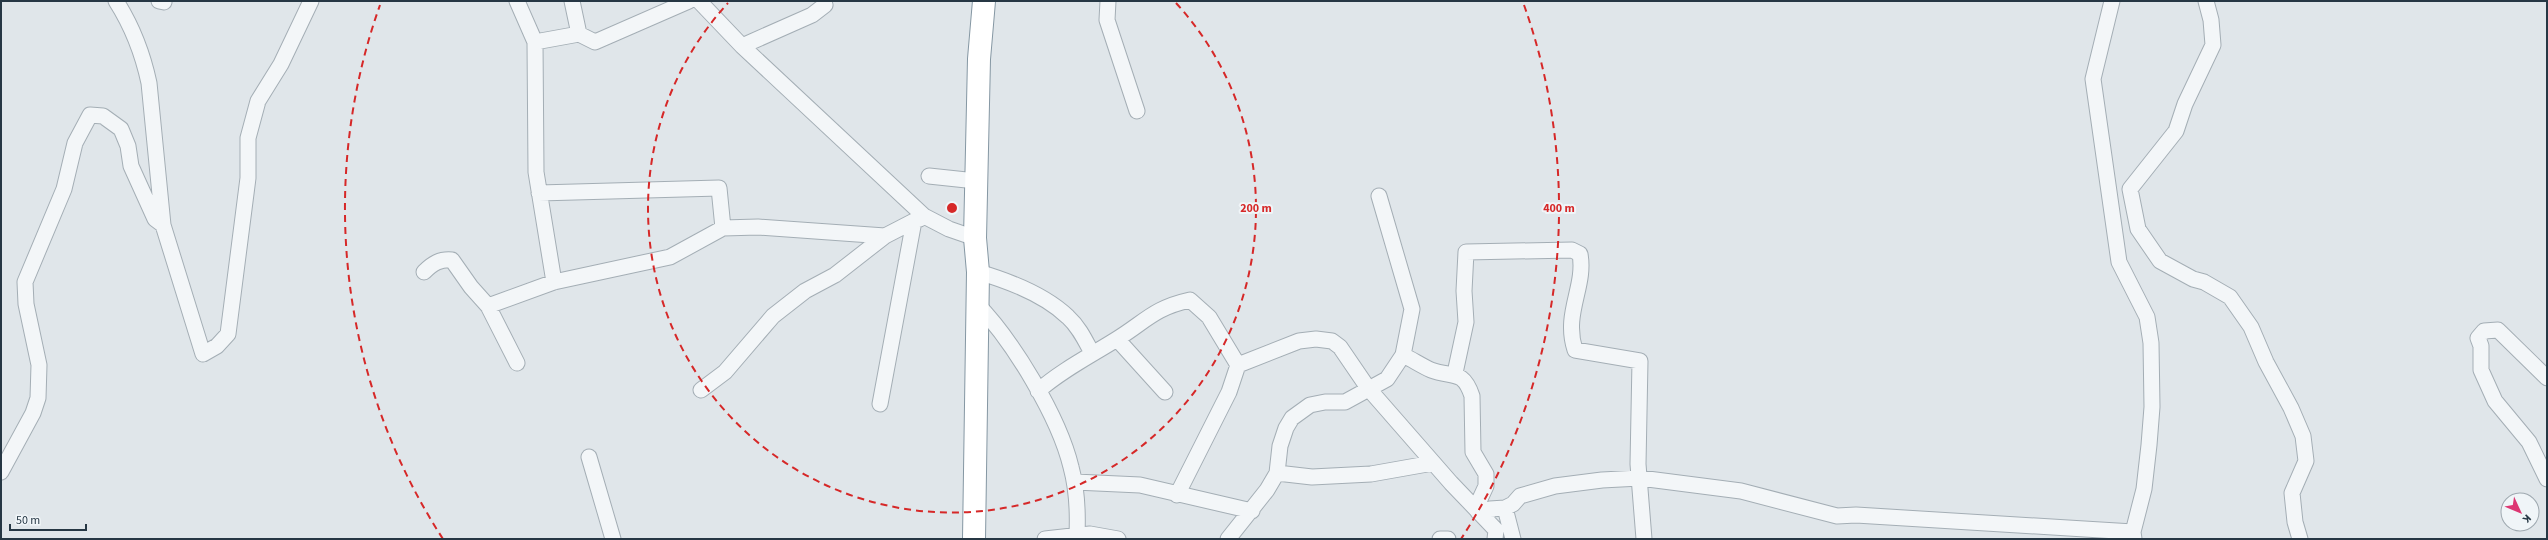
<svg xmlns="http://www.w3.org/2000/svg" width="2548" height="540" viewBox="0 0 2548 540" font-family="'Source Sans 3',sans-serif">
  <rect width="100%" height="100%" fill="#e0e6ea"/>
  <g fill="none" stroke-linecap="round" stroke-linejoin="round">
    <defs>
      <path id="minor" d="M 116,1 C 132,26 143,55 149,83 L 163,225 L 203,354 L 217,346 L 228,334 L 248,178 L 248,138 L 258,101 L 281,64 L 311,1
        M 159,1 L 164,2
        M 517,1 L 535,42 L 536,172 L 554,282
        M 572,1 L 579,34
        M 699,1 L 742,46 L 924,216 L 949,229 L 975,238
        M 1108,1 L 1107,20 L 1137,111
        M 2112,1 L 2093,79 L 2119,262 L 2147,317 L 2151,343 L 2152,407 L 2149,445 L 2144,489 L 2133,532 L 2134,539
        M 2206,1 L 2211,20 L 2213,45 L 2185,104 L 2176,131 L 2130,189 L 2138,229 L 2160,261 L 2193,279 L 2204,282 L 2230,297 L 2251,327 L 2266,362 L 2291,408 L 2303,436 L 2306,461 L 2292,493 L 2295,522 L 2300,539
        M 535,42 L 579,34 L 595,42 L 689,1
        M 742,46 L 812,15 L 825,5 L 824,1
        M 929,176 L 976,181
        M 539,193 L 719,188 L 723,228
        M 1379,196 L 1412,309 L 1403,355
        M 424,272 C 433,263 440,259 452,260 L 471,287 L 488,306 L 554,282 L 670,257 L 723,228 L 758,227 L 885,236 L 914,221
        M 978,272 C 1009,281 1044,294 1068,317 C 1079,327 1085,340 1092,353
        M 977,304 C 1013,341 1059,417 1071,467 C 1077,489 1078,511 1077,534
        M 488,306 L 517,363
        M 1117,339 L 1165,392
        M 1455,373 L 1466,322 L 1464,291 L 1466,252 L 1572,250 L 1580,254 C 1586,287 1563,313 1575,350 L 1640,361 L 1638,464 L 1644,539
        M 2547,378 L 2498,330 L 2484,331 L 2478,338 L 2481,346 L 2481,370 L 2495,401 L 2529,442 L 2547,479
        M 701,390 L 725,372 L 773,316 L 805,291 L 835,275 L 885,236
        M 1038,391 C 1062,370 1090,356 1117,339 C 1146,321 1154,308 1190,300 L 1209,317 L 1238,365
        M 880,404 L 914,221 L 920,219
        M 589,457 L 613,539
        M 1,472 L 33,413 L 38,398 L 39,365 L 26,304 L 25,282 L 64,189 L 75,143 L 90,115 L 103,116 L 121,129 L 128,146 L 131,166 L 155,219 L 163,225
        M 1277,473 L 1312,477 L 1371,474 L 1433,463
        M 1075,482 L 1140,485 L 1252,511
        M 1177,495 L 1229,392 L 1238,365 L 1299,341 L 1316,339 L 1332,341 L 1340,347 L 1368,388 L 1451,483 L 1496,530 L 1495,539
        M 1505,508 L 1513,539
        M 1486,518 L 1490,509 L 1505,508 L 1513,504 L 1520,496 L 1555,486 L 1602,480 L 1640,478 L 1741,491 L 1837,516 L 1856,515 L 2133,532
        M 1045,539 L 1090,534 L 1118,539
        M 1228,539 L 1267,490 L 1277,473 L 1280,446 L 1286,428 L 1292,418 L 1310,405 L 1325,402 L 1345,402 L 1387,379 L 1403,355 C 1413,360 1422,366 1431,370 C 1453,378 1463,369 1472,396 L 1473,452 L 1486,474 L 1486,486 L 1480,499 L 1478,512
        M 1440,539 L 1448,539"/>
      <path id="highway" d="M 974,539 L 978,272 L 975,238 L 979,59 L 984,1"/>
    </defs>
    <use href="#minor" stroke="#a4aeb5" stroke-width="17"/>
    <use href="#highway" stroke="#8597a3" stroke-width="24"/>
    <use href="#minor" stroke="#f3f6f8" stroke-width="15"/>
    <use href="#highway" stroke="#fff" stroke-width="22"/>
  </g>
  <g fill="none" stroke="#d62828" stroke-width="2" stroke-dasharray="7 5">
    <path d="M1176 3A304 304 0 1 1 728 3"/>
    <path d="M443 539A607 607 0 0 1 380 5M1524 5A607 607 0 0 1 1461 539"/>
  </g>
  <circle cx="952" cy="208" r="6" fill="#d62828" stroke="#f0f5f8" stroke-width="2"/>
  <g font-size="12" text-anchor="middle" font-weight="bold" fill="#d62828" stroke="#f0f5f8" stroke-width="4" stroke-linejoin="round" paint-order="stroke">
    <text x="1256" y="212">200 m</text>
    <text x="1559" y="212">400 m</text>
  </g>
  <rect width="2548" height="540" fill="none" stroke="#263744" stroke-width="4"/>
  <g transform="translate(2520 512) rotate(134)"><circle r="19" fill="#f0f5f8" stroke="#9fa9b0"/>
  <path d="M0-3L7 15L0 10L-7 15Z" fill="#dd3773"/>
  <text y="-6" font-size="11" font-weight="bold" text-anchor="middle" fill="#263744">K</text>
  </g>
  <path d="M10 524v6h76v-6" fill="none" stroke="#263744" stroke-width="2"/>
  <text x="16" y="524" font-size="12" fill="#263744" stroke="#f0f5f8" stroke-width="3" paint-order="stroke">50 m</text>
</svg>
